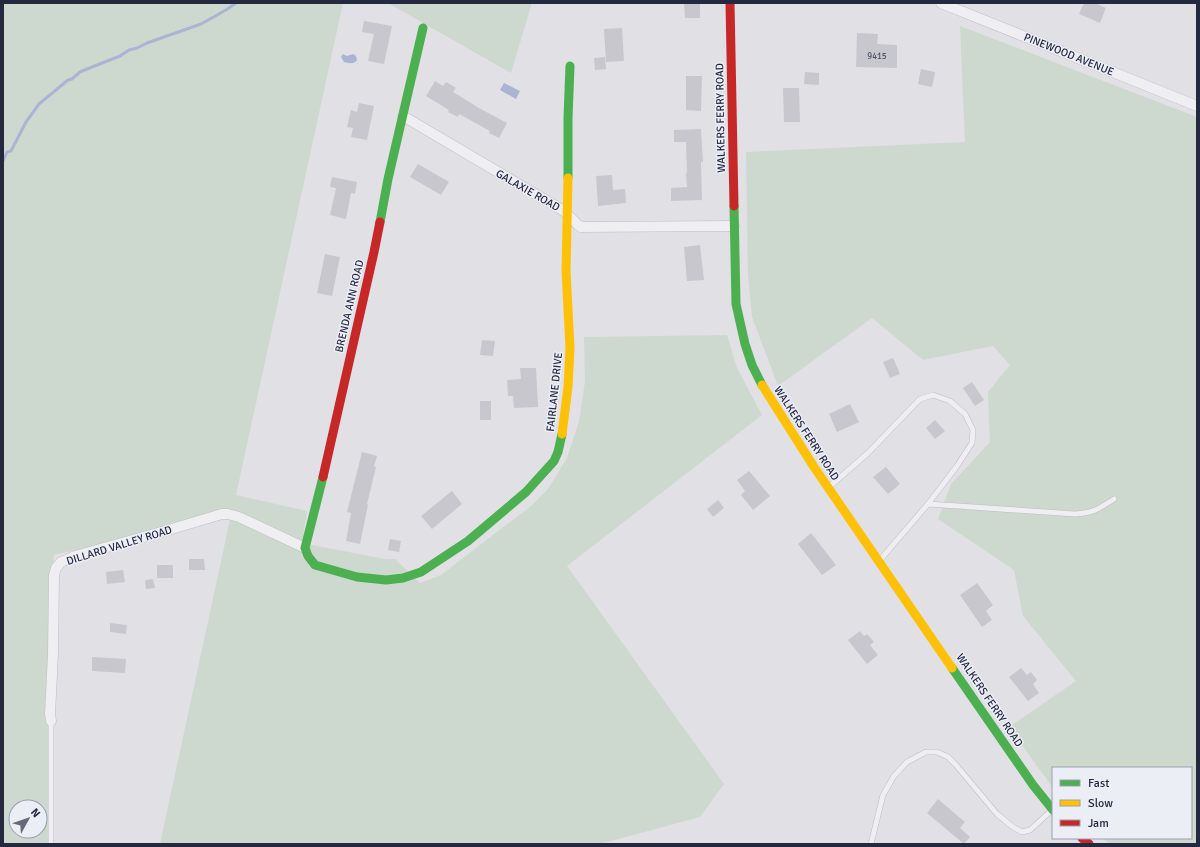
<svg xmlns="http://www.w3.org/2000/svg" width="1200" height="847" viewBox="0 0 1200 847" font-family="Signika,sans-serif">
  <rect width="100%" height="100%" fill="#e0e0e5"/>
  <path fill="#cdd9cf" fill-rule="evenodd" d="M 3,3 L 343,3 L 236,495 L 307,511 L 302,543 L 385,559 L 395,559 L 420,583 L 441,575 L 531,506 L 548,489 L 567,458 L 579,422 L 585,381 L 584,337 L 727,335 L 737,368 L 762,415 L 567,566 L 724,784 L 700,817 L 600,844 L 160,844 L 231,515 L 54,555 L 48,633 L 53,844 L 3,844 ZM 16,807 L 40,807 L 40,831 L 16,831 Z
    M 388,3 L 532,3 L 511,73 Z
    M 960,26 L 1197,117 L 1197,844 L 1110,844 L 1103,838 L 1191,838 L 1191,768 L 1053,768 L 1053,788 L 1009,727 L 1076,681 L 1023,616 L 1014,570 L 938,519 L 951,484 L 990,442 L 988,392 L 1010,365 L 993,346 L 923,360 L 872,318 L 778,386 L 752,317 L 748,275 L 746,152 L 965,142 Z"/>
  <path fill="#abb5d3" d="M 343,54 L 347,56 L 353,54 L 356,56 L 357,60 C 354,65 348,63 344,62 L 341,57 Z
    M 504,83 L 520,91 L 516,99 L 500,90 Z"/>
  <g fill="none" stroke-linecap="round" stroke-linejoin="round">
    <path stroke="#abb5d3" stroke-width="3" d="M 3,161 L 7,152 L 11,151 L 26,122 L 39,104 L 68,80 L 72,79 L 80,72 L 87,69 L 120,56 L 129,50 L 137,48 L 147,43 L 201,24 L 226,10 L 236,3"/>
  </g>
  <path fill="#c7c7cd" d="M 684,3 L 700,3 L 700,18 L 685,18 Z
    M 1084,3 L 1095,3 L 1106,8 L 1100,23 L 1079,14 Z
    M 364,21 L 392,26 L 384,64 L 368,61 L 374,34 L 362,32 Z
    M 622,28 L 624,61 L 606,62 L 604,29 Z
    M 857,33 L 878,34 L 877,44 L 897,45 L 897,68 L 856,67 Z
    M 605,57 L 606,69 L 595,70 L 594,58 Z
    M 921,69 L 935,72 L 932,87 L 918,84 Z
    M 805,72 L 819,73 L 819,85 L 804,84 Z
    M 686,76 L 702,76 L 701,111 L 686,110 Z
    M 435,81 L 443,86 L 446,82 L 456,88 L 453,92 L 479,108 L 507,123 L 499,138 L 489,133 L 490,131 L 459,114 L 458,117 L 448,112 L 449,110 L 426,96 Z
    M 783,88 L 799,88 L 800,122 L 784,122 Z
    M 359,103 L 374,106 L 367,140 L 351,137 L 353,128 L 347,127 L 351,110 L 357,112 Z
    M 701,129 L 703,162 L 701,162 L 702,200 L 671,201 L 671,188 L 687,187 L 686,173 L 687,173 L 686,142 L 674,142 L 674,130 Z
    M 418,164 L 449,182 L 441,195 L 410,177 Z
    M 612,175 L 613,190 L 625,189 L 626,203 L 598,206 L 596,176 Z
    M 332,177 L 357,182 L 355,194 L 351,193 L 346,219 L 330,215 L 336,188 L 330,187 Z
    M 700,245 L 704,280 L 687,281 L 684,247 Z
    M 325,254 L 340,257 L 332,296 L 317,293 Z
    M 482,340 L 495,341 L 493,356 L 480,355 Z
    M 893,358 L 900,374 L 890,378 L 883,362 Z
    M 520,368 L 536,368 L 538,407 L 514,408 L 513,396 L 508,396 L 507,380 L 521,379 Z
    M 972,382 L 984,400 L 975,406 L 963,388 Z
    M 480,401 L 491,401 L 491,420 L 480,420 Z
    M 850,404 L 859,422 L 837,432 L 829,414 Z
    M 935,420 L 945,431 L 935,439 L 926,428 Z
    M 362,452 L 377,456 L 374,466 L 376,467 L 367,504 L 368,505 L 360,544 L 346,541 L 351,513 L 347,512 Z
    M 886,467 L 900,484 L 888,494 L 873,477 Z
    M 749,471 L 770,496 L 753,510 L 741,495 L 745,491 L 737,480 Z
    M 452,491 L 462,504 L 432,529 L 421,516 Z
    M 718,500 L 724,508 L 713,517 L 707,509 Z
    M 811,533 L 836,565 L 822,575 L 798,544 Z
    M 390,539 L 401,541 L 399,552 L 388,550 Z
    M 189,559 L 204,559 L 205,570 L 189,570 Z
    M 157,565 L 173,565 L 173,578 L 157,578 Z
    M 123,570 L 125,582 L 107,584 L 106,572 Z
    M 153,579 L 155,588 L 146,589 L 145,580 Z
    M 977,583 L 993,605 L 986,611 L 992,620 L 982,627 L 960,595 Z
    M 110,623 L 127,625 L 126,634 L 110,632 Z
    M 860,631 L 864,636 L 867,634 L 874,642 L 870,645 L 878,655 L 867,664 L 848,640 Z
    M 92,657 L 126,659 L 125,673 L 92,671 Z
    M 1021,668 L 1027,675 L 1031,672 L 1037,680 L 1033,684 L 1039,693 L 1028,701 L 1009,677 Z
    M 938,799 L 965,822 L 960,828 L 970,837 L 964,844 L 927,813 Z"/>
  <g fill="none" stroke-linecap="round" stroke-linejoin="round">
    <defs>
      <path id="lane" d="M 829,487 L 868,453 L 920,399 L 933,395 L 950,401 L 965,414 L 973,430 L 972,443 L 957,466 L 928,504 L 880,560
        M 928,504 L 1075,514 C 1094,513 1098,509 1114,499
        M 51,844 L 51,721
        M 871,844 L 883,795 L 894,776 L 907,762 L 926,752 L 937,752 L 948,757 L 956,765 L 997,814 L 1013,827 L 1022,832 L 1030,830 L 1052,810"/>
      <path id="street" d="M 941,3 L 1197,106
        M 403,116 L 564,211 L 578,225 L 581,227 L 734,226
        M 51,721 L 50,714 L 53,654 L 54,575 L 56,568 L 61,562 L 75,556 L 158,533 L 222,514 L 228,514 L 239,517 L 305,548"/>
    </defs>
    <use href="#lane" stroke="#bdbdc3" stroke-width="6"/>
    <use href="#street" stroke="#bdbdc3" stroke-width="11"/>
    <use href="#lane" stroke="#efeff2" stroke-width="5"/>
    <use href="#street" stroke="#efeff2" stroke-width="10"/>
    <path stroke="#4caf50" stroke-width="9" d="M 568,178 L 568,118 L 570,66
      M 734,206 L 736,304 L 745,344 L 752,365 L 762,385
      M 380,222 L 388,179 L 423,28
      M 323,477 L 305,548 L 308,556 L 315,565 L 357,577 L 386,580 L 403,578 L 421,572 L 468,541 L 526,492 L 554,461 L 558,452 L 562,434
      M 952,668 L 1033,785 L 1053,810"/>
    <path stroke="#ffc107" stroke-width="9" d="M 762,385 L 814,467 L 952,668
      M 562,434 L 568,387 L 570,348 L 566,271 L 568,178"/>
    <path stroke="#c62828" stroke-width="9" d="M 730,3 L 734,206
      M 323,477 L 374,252 L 380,222
      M 1082,838 L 1089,844"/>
  </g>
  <g text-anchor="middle" stroke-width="3" stroke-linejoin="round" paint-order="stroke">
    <g font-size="9" fill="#4f5265">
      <text x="877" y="59">9415</text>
    </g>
    <g font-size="11" fill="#252940" stroke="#eceef6">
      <text transform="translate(1069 54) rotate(22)" y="4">PINEWOOD AVENUE</text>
      <text transform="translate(720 118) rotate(-91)" y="4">WALKERS FERRY ROAD</text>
      <text transform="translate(528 190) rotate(30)" y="4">GALAXIE ROAD</text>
      <text transform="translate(349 306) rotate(-77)" y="4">BRENDA ANN ROAD</text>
      <text transform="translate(554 392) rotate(-84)" y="4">FAIRLANE DRIVE</text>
      <text transform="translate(807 433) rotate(57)" y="4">WALKERS FERRY ROAD</text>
      <text transform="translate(119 545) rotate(-17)" y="4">DILLARD VALLEY ROAD</text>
      <text transform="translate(990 700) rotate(56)" y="4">WALKERS FERRY ROAD</text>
    </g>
  </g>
  <rect width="1200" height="847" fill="none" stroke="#252940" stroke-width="8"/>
  <rect x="1052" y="767" width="140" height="72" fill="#eceef6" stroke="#9c9fad"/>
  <rect x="1060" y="780" width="20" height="6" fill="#4caf50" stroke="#9c9fad"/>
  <text x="1088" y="787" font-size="12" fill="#252940">Fast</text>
  <rect x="1060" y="800" width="20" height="6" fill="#ffc107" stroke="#9c9fad"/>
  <text x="1088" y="807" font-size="12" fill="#252940">Slow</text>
  <rect x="1060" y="820" width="20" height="6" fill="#c62828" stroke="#9c9fad"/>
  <text x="1088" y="827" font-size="12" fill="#252940">Jam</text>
  <g transform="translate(28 819) rotate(50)"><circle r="19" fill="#eceef6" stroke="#9c9fad"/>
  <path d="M0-3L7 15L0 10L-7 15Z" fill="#66697a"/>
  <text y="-6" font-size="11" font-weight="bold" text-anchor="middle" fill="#252940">N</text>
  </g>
</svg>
